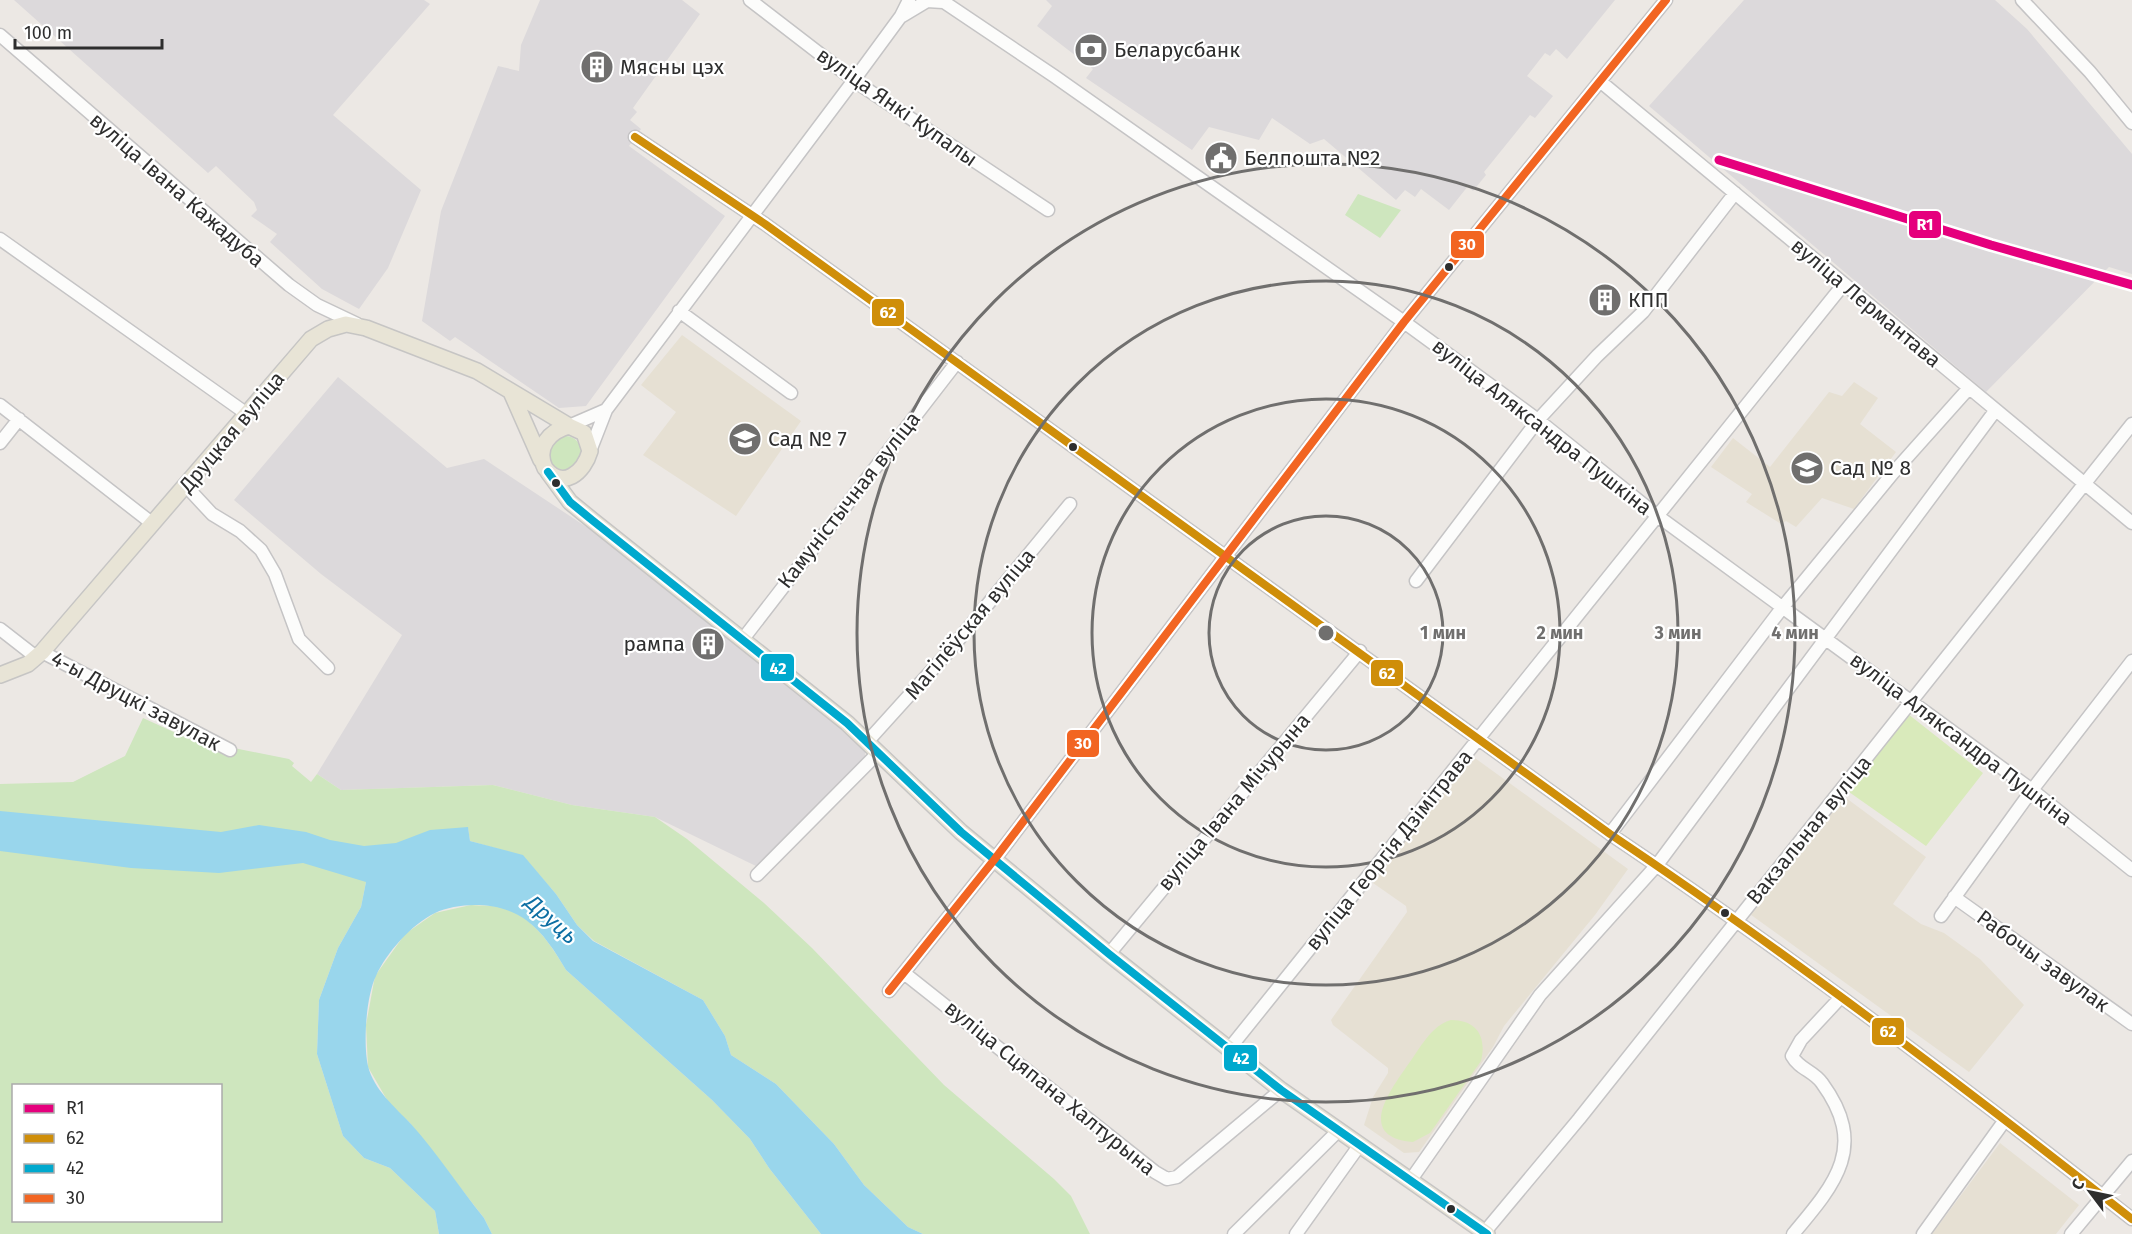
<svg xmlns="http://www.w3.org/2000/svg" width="2132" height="1234" viewBox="0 0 2132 1234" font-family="'Fira Sans',sans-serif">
  <rect width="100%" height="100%" fill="#ece8e4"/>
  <path fill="#dcd9db" d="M 14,0 L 424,0 L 430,4 L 333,115 L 421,190 L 388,268 L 359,309 L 322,289 L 270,242 L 277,234 L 251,216 L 257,210 L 254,202 L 216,166 L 208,173 Z
    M 540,0 L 682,0 L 700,14 L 633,108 L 637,112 L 630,120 L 641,129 L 629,146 L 725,216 L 586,406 L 559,408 L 455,337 L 450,341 L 422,321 L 441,211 L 498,66 L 519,71 L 521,45 Z
    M 1046,0 L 1615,0 L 1567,59 L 1556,49 L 1550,56 L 1545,53 L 1527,76 L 1553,96 L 1535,118 L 1530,115 L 1484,172 L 1486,175 L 1473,191 L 1468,186 L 1449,210 L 1421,189 L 1415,197 L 1405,190 L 1396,200 L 1324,139 L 1310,144 L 1272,118 L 1259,140 L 1209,127 L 1192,150 L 1086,78 L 1093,69 L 1037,26 L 1052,6 Z
    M 1744,0 L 1995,0 L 2027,29 L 2132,154 L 2132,274 L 2109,267 L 1986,392 L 1649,106 Z
    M 338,377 L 447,468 L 484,459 L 606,540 L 825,715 L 865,750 L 865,760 L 758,867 L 655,817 L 572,805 L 493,785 L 341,790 L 317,774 L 402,635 L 321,574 L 234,500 Z"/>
  <path fill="#e6e0d3" d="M 682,335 L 801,421 L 736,516 L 643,455 L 676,412 L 641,385 Z
    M 1854,382 L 1878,398 L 1860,424 L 1896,452 L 1854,509 L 1822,498 L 1796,527 L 1786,521 L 1781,524 L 1746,502 L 1752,494 L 1711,467 L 1733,438 L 1770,467 L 1829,392 L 1842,396 Z
    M 1468,753 L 1628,869 L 1595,915 L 1504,1026 L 1493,1047 L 1419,1152 L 1404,1153 L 1364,1125 L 1373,1097 L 1388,1073 L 1388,1068 L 1333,1025 L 1331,1020 L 1407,912 L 1406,906 L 1373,883 Z
    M 1842,795 L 1926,857 L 1893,904 L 1921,924 L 1944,933 L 1980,959 L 2024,1005 L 1969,1072 L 1747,912 Z
    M 2000,1143 L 2079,1205 L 2056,1234 L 1932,1234 Z"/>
  <path fill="#cee6be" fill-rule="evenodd" d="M 1358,194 L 1401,210 L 1380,238 L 1345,215 Z
    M548 453a17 17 0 1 1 34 0a17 17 0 1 1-34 0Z
    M 143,718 L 189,739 L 289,759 L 294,763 L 292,766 L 311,782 L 317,774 L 341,790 L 493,785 L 572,805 L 655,817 L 687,839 L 764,903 L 812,948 L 944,1085 L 1054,1179 L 1071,1196 L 1090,1234 L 923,1234 L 908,1227 L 864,1185 L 834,1144 L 776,1084 L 731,1055 L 725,1036 L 703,1000 L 594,941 L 577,925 L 556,894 L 523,856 L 470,841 L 468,828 L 366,882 L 361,907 L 338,948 L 319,1000 L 317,1054 L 343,1136 L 364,1158 L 390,1168 L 435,1211 L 439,1234 L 0,1234 L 0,784 L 73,782 L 125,756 ZM 14,1086 L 220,1086 L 220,1220 L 14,1220 Z
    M 471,905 C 481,906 494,905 504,908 C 532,916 552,946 566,970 L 712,1100 L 750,1139 L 769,1168 L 821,1234 L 492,1234 L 484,1218 L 410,1123 L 390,1105 L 368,1067 L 366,1025 L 375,976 L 405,934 L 435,913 Z"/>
  <path fill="#d9eabb" d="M 1908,714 L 1983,773 L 1926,846 L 1849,792 Z
    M 1451,1020 C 1477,1020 1487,1037 1481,1061 L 1430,1133 L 1413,1142 C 1356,1137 1389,1092 1407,1066 C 1420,1049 1430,1026 1451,1020 Z"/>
  <path fill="#99d6ec" d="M 0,811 L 221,832 L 259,825 L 306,832 L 330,840 L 364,846 L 396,843 L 430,830 L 468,827 L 470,841 L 523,855 L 556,894 L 577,925 L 593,941 L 703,1000 L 725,1036 L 731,1055 L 776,1084 L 834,1144 L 864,1185 L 908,1227 L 923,1234 L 821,1234 L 769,1168 L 750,1139 L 712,1100 L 566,970 C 556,953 543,932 526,920 C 503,902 461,901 435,913 C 412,924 386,953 376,976 C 366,996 363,1044 368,1066 C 374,1090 395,1107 411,1124 C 437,1153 459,1187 484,1218 L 492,1234 L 439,1234 L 435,1211 L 390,1168 L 364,1158 L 343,1136 L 317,1054 L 319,1000 L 338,948 L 361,907 L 366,882 L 303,863 L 219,873 L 131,868 L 0,851 Z"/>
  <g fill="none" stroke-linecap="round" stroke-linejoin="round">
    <defs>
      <path id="minor" d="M 750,0 L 859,84 L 1048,210
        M 941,0 L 1054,76 L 1404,322 L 1538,420 L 1659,517 L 2032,790 L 2132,870
        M 2022,0 L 2090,72 L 2132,123
        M 902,16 L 927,1 L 943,2
        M 0,35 L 289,285 L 317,305 L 357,324
        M 1601,82 L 2132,523
        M 635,137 L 765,224 L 1610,834 C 1789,954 1962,1085 2132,1219
        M 0,239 L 247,414
        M 679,311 L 791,393
        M 0,405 L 153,524
        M 569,426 L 606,410
        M 0,443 L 19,419
        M 590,451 L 606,410 L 854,80 L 901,16 L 909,0
        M 186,486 L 212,514 L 240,531 L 261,550 L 275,574 L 299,639 L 328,668
        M 1416,581 L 1538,420 L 1597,356 L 1643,312 L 1735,193
        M 0,629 L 36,657
        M 743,639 L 957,362
        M 42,652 L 230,750
        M 867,742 L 951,649 L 1070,504
        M 1610,834 L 1782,608 L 1893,473 L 1969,388
        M 757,875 L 878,753
        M 1954,897 L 2132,1024
        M 1941,916 L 2032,790 L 2132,661
        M 1109,954 L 1360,651
        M 904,973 L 1155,1172 L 1167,1179 L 1177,1177 L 1281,1090
        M 889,991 L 994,860 L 1404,322 L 1666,0
        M 1229,1049 L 1843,285
        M 1410,1181 L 1540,995 L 1657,865 L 1995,411
        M 1234,1234 L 1337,1132
        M 1296,1234 L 1359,1146
        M 1483,1234 L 1579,1119 L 2132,424
        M 1793,1234 C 1836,1183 1868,1146 1822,1083 C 1814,1071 1799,1069 1792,1056 L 1801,1040 L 1841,997
        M 1923,1234 L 2005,1120
        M 2071,1234 L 2132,1161"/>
      <path id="major" d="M 511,392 L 541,460
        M 569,426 L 584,433 L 590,451 C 584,472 563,491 545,468 C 535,447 550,431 569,426 Z
        M 548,472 L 570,502 L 592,520 L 847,723 L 961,832 L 1109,954 L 1281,1090 L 1487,1234
        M 0,675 L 28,664 L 42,652 L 311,339 L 328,329 L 346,324 L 366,328 L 477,371 L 569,426"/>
    </defs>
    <use href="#minor" stroke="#c5c4c5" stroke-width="15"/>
    <use href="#major" stroke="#c6c5c4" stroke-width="18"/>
    <use href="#minor" stroke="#fcfcfb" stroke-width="12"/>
    <use href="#major" stroke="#e8e4d6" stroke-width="15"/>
    <defs>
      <path id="bus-1" d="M 635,137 L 765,224 L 1610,834 C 1789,954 1962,1085 2132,1219"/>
      <path id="bus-2" d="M 548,472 L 570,502 L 592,520 L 847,723 L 961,832 L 1109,954 L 1281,1090 L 1487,1234"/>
      <path id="bus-3" d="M 889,991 L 994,860 L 1404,322 L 1666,0"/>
    </defs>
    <use href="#bus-1" stroke="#fff" stroke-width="12"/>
    <use href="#bus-2" stroke="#fff" stroke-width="12"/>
    <use href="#bus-3" stroke="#fff" stroke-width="12"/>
    <use href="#bus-1" stroke="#cf8e09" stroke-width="8"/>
    <use href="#bus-2" stroke="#00a9ce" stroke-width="8"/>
    <use href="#bus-3" stroke="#f26522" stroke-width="8"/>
    <defs>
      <path id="rail-1" d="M 1719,160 L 1991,245 L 2132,285"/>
    </defs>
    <use href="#rail-1" stroke="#fff" stroke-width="14"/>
    <use href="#rail-1" stroke="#e5007d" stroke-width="9"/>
  </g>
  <g fill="none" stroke="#706f6e" stroke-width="3">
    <circle cx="1326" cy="633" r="117"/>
    <circle cx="1326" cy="633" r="234"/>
    <circle cx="1326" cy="633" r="352"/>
    <circle cx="1326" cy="633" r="469"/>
  </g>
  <defs>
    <symbol id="bank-disc" viewBox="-11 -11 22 22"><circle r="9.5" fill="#706f6e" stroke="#fff"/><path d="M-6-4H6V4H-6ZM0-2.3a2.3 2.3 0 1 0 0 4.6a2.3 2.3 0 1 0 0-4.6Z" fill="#fff"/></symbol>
    <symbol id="building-disc" viewBox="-11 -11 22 22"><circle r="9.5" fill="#706f6e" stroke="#fff"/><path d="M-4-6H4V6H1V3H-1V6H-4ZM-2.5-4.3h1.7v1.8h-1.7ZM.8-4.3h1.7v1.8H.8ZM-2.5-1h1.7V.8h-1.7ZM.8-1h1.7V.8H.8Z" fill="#fff"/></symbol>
    <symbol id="civic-disc" viewBox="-11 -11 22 22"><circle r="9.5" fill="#706f6e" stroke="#fff"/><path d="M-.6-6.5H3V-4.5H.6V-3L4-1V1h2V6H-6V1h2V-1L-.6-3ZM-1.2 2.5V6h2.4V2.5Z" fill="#fff"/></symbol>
    <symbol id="school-disc" viewBox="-11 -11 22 22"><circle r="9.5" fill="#706f6e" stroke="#fff"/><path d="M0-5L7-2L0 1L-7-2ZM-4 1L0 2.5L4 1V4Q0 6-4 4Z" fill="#fff"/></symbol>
  </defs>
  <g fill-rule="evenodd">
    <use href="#bank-disc" x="1072" y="31" width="38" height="38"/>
    <use href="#building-disc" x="578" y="48" width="38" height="38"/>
    <use href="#civic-disc" x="1202" y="139" width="38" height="38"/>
    <use href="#building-disc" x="1586" y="281" width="38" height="38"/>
    <use href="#school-disc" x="726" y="420" width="38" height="38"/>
    <use href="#school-disc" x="1788" y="449" width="38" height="38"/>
    <use href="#building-disc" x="689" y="625" width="38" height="38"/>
  </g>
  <g fill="#2e2e2e" stroke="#fff" stroke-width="2">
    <circle cx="1449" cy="267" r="5"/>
    <circle cx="1073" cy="447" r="5"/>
    <circle cx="556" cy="483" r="5"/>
    <circle cx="1725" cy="913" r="5"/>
    <circle cx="1451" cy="1209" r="5"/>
  </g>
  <g text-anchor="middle" stroke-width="4.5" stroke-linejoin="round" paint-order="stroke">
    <g font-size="21" fill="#2e2e2e" stroke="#fff" text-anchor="start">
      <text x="1114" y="57">Беларусбанк</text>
      <text x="620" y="74">Мясны цэх</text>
      <text x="1244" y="165">Белпошта №2</text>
      <text x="1628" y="307">КПП</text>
      <text x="768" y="446">Сад № 7</text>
      <text x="1830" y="475">Сад № 8</text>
      <text x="685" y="651" text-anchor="end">рампа</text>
    </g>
    <g font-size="21" fill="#2e2e2e" stroke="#fff">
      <text transform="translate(897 107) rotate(35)" y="7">вуліца Янкі Купалы</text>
      <text transform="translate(177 190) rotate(41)" y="7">вуліца Івана Кажадуба</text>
      <text transform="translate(1866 303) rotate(40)" y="7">вуліца Лермантава</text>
      <text transform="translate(1542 427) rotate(38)" y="7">вуліца Аляксандра Пушкіна</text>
      <text transform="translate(232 432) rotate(-50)" y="7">Друцкая вуліца</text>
      <text transform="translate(849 500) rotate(-52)" y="7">Камуністычная вуліца</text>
      <text transform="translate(970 624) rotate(-50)" y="7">Магілёўская вуліца</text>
      <text transform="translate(136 701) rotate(28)" y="7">4-ы Друцкі завулак</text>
      <text transform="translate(1961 739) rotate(37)" y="7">вуліца Аляксандра Пушкіна</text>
      <text transform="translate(1234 802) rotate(-50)" y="7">вуліца Івана Мічурына</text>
      <text transform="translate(1809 830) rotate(-51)" y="7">Вакзальная вуліца</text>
      <text transform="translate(1389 850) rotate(-51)" y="7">вуліца Георгія Дзімітрава</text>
      <text transform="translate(2043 961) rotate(36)" y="7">Рабочы завулак</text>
      <text transform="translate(1050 1088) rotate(39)" y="7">вуліца Сцяпана Халтурына</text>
    </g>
    <g font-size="22" font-style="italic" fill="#0d6fa3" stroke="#fff">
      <text transform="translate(552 919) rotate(42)" y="8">Друць</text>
    </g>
  </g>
  <circle cx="1326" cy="633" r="9" fill="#706f6e" stroke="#fff" stroke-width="3"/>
  <g font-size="18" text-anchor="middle" font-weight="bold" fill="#706f6e" stroke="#fff" stroke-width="4.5" stroke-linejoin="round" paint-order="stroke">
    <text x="1443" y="639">1 мин</text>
    <text x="1560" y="639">2 мин</text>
    <text x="1678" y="639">3 мин</text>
    <text x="1795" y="639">4 мин</text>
  </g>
  <g stroke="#fff" stroke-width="2">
    <rect x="1908" y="210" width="34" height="29" rx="6" fill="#e5007d"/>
    <rect x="1450" y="230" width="35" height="29" rx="6" fill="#f26522"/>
    <rect x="871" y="298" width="34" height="29" rx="6" fill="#cf8e09"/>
    <rect x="760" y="653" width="35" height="29" rx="6" fill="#00a9ce"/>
    <rect x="1370" y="659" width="34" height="28" rx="6" fill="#cf8e09"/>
    <rect x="1066" y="729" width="34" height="29" rx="6" fill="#f26522"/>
    <rect x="1871" y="1017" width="34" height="29" rx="6" fill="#cf8e09"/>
    <rect x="1223" y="1044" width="35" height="28" rx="6" fill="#00a9ce"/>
  </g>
  <g font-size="16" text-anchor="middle" font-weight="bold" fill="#fff">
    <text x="1925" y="230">R1</text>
    <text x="1467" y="250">30</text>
    <text x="888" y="318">62</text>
    <text x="778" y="674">42</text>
    <text x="1387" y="679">62</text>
    <text x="1083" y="749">30</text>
    <text x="1888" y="1037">62</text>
    <text x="1241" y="1064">42</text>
  </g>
  <rect x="12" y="1084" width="210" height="138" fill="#ffffff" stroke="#ababab" stroke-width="1.5"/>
  <rect x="24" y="1104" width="30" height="9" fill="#e5007d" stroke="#ababab" stroke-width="1.5"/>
  <text x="66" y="1114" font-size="18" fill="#2e2e2e">R1</text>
  <rect x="24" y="1134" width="30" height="9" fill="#cf8e09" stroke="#ababab" stroke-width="1.5"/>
  <text x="66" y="1144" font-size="18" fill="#2e2e2e">62</text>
  <rect x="24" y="1164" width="30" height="9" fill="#00a9ce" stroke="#ababab" stroke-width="1.5"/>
  <text x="66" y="1174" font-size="18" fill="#2e2e2e">42</text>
  <rect x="24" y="1194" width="30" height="9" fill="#f26522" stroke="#ababab" stroke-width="1.5"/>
  <text x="66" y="1204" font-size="18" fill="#2e2e2e">30</text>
  <g transform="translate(2090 1192) rotate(302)" stroke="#ffffff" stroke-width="4.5" paint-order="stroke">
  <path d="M0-4.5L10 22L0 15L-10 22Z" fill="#2e2e2e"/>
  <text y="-9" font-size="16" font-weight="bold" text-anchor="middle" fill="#2e2e2e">С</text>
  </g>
  <path d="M15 39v9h147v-9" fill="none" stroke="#2e2e2e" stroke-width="3"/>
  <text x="24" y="39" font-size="18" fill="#2e2e2e" stroke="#ffffff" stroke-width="4.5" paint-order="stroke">100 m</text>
</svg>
